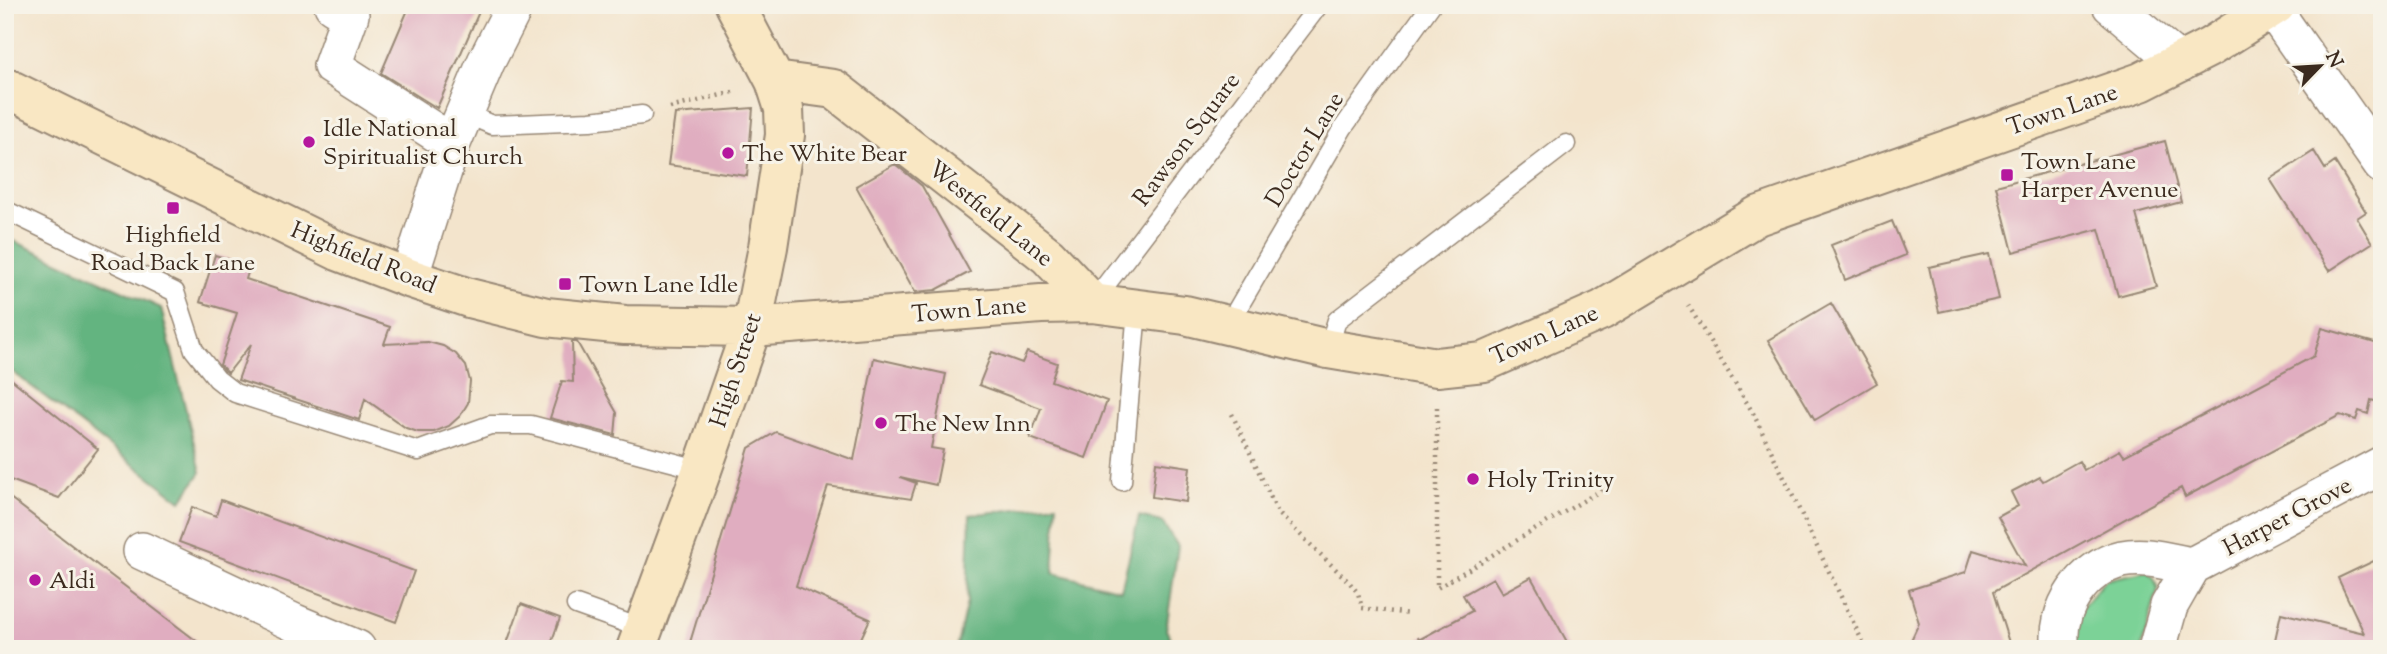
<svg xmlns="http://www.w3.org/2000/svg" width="2387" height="654" viewBox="0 0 2387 654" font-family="'Sorts Mill Goudy',serif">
  <rect width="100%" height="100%" fill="#f7f3e8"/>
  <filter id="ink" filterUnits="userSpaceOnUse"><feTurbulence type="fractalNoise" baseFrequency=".0143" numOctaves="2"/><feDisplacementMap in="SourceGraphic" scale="14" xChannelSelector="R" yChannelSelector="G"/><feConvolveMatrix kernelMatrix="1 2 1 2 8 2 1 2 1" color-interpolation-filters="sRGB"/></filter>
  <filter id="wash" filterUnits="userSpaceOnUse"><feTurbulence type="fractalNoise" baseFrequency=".00686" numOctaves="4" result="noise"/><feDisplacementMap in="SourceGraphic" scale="28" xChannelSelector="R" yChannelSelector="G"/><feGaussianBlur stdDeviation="1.57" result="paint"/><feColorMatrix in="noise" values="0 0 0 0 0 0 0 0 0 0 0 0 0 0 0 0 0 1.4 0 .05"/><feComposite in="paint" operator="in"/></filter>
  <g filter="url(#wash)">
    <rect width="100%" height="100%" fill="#f3e4cc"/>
    <path fill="#7bd297" stroke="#5b7e5a" stroke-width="2" d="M 2147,571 L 2154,578 L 2158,589 L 2141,649 L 2074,649 L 2078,612 L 2105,580 Z"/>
    <path fill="#64b480" stroke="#506f4f" stroke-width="2" d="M 5,237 L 161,308 L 201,472 L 181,501 L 5,366 Z
      M 1057,504 L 1053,573 L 1121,590 L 1139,516 L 1162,522 L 1178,546 L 1166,630 L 1177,649 L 956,649 L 967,602 L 970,515 Z"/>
    <g id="blocks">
      <path fill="#e0adc0" d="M 410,5 L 482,5 L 437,108 L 381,73 Z
        M 753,108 L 747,176 L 668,165 L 675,114 Z
        M 2165,141 L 2181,202 L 2136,214 L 2156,286 L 2118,296 L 2099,229 L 2013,252 L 1996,186 Z
        M 2314,151 L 2325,169 L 2335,162 L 2366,212 L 2357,218 L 2372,243 L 2329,271 L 2270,179 Z
        M 895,164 L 922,186 L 970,272 L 936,290 L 915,292 L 856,186 Z
        M 1892,221 L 1906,255 L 1845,280 L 1831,245 Z
        M 1989,254 L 1999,299 L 1939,312 L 1929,267 Z
        M 215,255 L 250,266 L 246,279 L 390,327 L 384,344 L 428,342 L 443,346 L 456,354 L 466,366 L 470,381 L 468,403 L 460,416 L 449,426 L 434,432 L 418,432 L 406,428 L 365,399 L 359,420 L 238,380 L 251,344 L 228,373 L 220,365 L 237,313 L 200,302 Z
        M 1831,303 L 1877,383 L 1815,420 L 1768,340 Z
        M 2322,328 L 2382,345 L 2382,403 L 2371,400 L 2368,414 L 2359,411 L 2356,420 L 2340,415 L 2185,497 L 2181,488 L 1993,592 L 2011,649 L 1907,649 L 1919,623 L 1909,590 L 1966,572 L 1973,550 L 2025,566 L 1998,517 L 2018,506 L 2011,492 L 2040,477 L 2043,481 L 2079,461 L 2084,470 L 2120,450 L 2124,456 L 2237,397 L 2314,356 Z
        M 572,342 L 577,342 L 617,413 L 615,435 L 550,418 L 562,381 L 573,382 Z
        M 992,352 L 1022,363 L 1027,352 L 1057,363 L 1051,381 L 1107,401 L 1086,458 L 1030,438 L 1041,408 L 979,385 Z
        M 874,358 L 946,374 L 931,448 L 943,450 L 936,485 L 900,477 L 916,483 L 911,499 L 828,486 L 796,586 L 870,619 L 856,649 L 688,649 L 749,448 L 776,432 L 854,460 Z
        M 5,374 L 98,449 L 59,498 L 5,478 Z
        M 1156,462 L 1190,467 L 1186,502 L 1152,497 Z
        M 5,494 L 105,571 L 207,649 L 5,649 Z
        M 221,500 L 414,571 L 396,622 L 179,542 L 192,507 L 216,516 Z
        M 2382,557 L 2382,649 L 2273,649 L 2281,613 L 2364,633 L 2338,578 Z
        M 1531,577 L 1571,649 L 1402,649 L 1472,611 L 1463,595 L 1493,578 L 1502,593 Z
        M 521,604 L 560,618 L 549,649 L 505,649 Z"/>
    </g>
  </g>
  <g filter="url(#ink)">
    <use href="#blocks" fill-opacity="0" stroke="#978775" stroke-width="2"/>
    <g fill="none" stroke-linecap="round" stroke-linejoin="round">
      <defs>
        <path id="lane" d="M 464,113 L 492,125 L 590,121 L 642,115
          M 5,210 L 175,292 L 194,350 L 217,379 L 235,393 L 418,451 L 490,425 L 531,425 L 702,470
          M 1092,303 L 1319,5
          M 1228,325 L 1343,128 L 1431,5
          M 1328,349 L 1337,320 L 1566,144
          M 1122,481 L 1137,310
          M 576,605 L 643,629"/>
        <path id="street" d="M 333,5 L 350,15 L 332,66 L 452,143
          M 2111,5 L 2180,63
          M 2272,8 L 2382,165
          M 409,278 L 452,143 L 486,62 L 515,5
          M 142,551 L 295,623 L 357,649
          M 2061,649 C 2054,609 2083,568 2122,559 C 2146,554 2169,562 2192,566
          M 2157,649 L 2169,606 L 2192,566 L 2382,465"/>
        <path id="secondary" d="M 735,5 L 775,81 L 834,89 L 1048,256 L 1092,303
          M 5,87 L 338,251 L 409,278 L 469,298 L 546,317 L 625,325 L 752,327 L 1041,304 L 1092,303 L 1185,315 L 1328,349 L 1437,367 L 1484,362 L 1602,310 L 1757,216 L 2141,82 L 2210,47 L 2276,5
          M 636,649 L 702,470 L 752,327 L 768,247 L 785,135 L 784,109 L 775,81"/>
      </defs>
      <use href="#lane" stroke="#978775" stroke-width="21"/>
      <use href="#street" stroke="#978775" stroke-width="40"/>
      <use href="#secondary" stroke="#978775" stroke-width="42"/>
      <path stroke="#978775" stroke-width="4.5" stroke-dasharray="2 5" stroke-linecap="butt" d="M 670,108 L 733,92
        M 1688,305 L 1753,413 L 1866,649
        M 1437,407 L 1437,588 L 1608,486
        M 1232,414 L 1278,513 L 1350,583 L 1358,593 L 1362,608 L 1410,614
        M 1408,649 L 1420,638"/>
      <use href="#lane" stroke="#fff" stroke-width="18"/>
      <use href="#street" stroke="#fff" stroke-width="37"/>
      <use href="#secondary" stroke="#f9e7c3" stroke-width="38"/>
    </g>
  </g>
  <g fill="#b5179e" stroke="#f7f3e8" stroke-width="2.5">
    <circle cx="309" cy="142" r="7"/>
    <circle cx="728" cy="153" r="7"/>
    <rect x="2000" y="168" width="14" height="14" rx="3.5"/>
    <rect x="166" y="201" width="14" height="14" rx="3.5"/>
    <rect x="558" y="277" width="14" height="14" rx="3.5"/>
    <circle cx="881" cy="423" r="7"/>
    <circle cx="1473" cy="479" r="7"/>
    <circle cx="35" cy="580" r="7"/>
  </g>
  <g text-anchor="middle" stroke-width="6" stroke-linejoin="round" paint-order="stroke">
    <g font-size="24" fill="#3b2a1e" stroke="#f7f3e8">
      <text transform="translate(2062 109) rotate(-19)" y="8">Town Lane</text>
      <text transform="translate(1186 139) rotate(-53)" y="8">Rawson Square</text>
      <text transform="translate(1304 149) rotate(-59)" y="8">Doctor Lane</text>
      <text transform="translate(991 213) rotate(39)" y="8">Westfield Lane</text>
      <text transform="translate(364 257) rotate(22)" y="8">Highfield Road</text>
      <text transform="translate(969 309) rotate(-5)" y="8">Town Lane</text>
      <text transform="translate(1544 334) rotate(-24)" y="8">Town Lane</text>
      <text transform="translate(735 370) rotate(-72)" y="8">High Street</text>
      <text transform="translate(2287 516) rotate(-28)" y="8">Harper Grove</text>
    </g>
    <g font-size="24" fill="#3b2a1e" stroke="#f7f3e8" text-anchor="start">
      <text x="323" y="136">Idle National<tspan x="323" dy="28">Spiritualist Church</tspan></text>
      <text x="742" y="161">The White Bear</text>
      <text x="2021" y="169">Town Lane<tspan x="2021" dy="28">Harper Avenue</tspan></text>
      <text x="173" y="242" text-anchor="middle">Highfield<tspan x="173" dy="28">Road Back Lane</tspan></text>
      <text x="579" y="292">Town Lane Idle</text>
      <text x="895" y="431">The New Inn</text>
      <text x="1487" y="487">Holy Trinity</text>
      <text x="49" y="588">Aldi</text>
    </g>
  </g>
  <rect width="2387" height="654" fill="none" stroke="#f7f3e8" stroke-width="28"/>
  <g transform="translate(2320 66) rotate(65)" stroke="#f7f3e8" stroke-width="5" paint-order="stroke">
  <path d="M0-5L12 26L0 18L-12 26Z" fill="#3b2a1e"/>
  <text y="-10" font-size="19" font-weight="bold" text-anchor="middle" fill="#3b2a1e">N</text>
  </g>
</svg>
